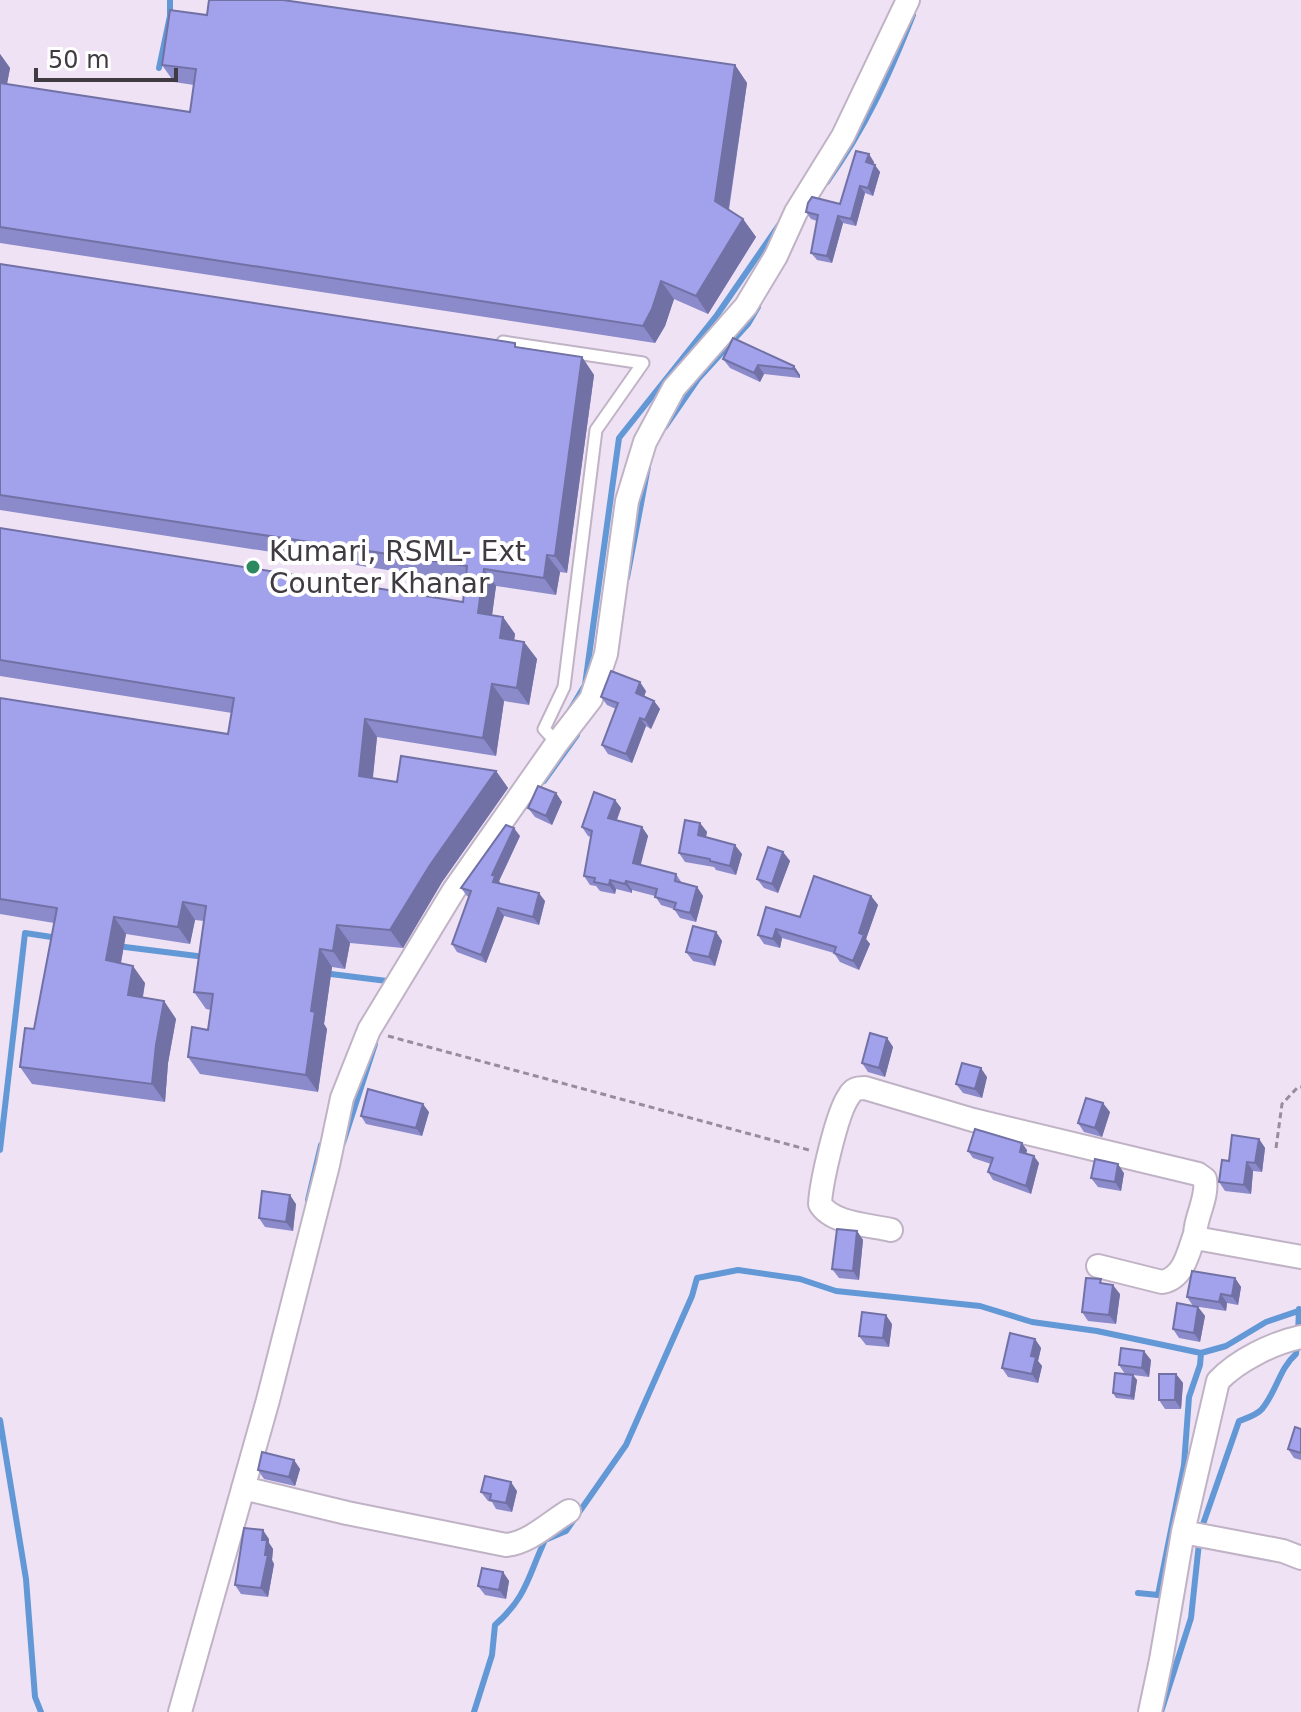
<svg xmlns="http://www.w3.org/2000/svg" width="1301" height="1712" viewBox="0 0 1301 1712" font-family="'DejaVu Sans',sans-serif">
  <rect width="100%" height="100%" fill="#efe2f5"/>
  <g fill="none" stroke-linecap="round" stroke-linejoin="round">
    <path stroke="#6398d6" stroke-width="6" d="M 159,68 L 170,16 L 170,0
      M 827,182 C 866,127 889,76 913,15
      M 665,427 L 698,379 L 748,324 L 758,307
      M 627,578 L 648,467
      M 570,710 L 585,685 L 619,438 L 717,315 L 779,225
      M 544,781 L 577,735
      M 117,946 L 205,957
      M 323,973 L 387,981
      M 343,1143 L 375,1044
      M 0,1150 L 25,933 L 58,938
      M 308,1200 L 321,1145
      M 1298,1334 L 1299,1309
      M 0,1420 L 26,1579 L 35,1697 L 41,1712
      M 1202,1527 L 1239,1421 C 1247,1418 1257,1415 1262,1409 C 1277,1391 1279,1369 1296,1354 L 1297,1345
      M 1138,1593 L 1158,1595 L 1184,1465 L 1189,1397 L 1200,1365 L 1201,1353
      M 474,1712 L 492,1655 L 495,1625 C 527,1597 528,1576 545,1540 L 566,1531 L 626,1445 L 692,1296 L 697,1278 L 738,1270 L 800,1279 L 836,1291 L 980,1306 L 1032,1322 L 1097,1331 L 1201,1353 L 1226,1346 L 1266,1322 L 1301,1310
      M 1161,1712 L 1191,1618 L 1199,1543"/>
    <defs>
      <path id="lane" d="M 503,342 L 643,363 L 596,430 L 564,687 L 544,729 L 557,743"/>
      <path id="street" d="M 891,1230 C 870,1225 832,1224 820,1204 C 821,1183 837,1112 849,1096 C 853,1089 857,1088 865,1088 L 973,1120 L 1198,1174 L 1205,1179 C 1208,1198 1196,1215 1195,1234 L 1201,1239 L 1301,1257
        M 1098,1266 L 1162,1282 C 1184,1278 1188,1253 1195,1234
        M 243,1488 L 347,1513 L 506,1545 C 529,1543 549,1523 569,1511
        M 1183,1532 L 1283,1551 L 1301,1558
        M 180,1712 L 268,1400 L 328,1165 L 342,1098 L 369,1030 L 454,890 L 557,743 L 591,699 L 606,654 L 627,501 L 645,442 L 674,388 L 746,306 L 776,256 L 796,212 L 843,136 L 908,0
        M 1150,1712 L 1161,1660 L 1183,1532 L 1218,1381 C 1238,1360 1273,1343 1301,1337"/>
    </defs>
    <use href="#lane" stroke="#bfb3c5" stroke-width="15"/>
    <use href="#street" stroke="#bfb3c5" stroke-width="26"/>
    <path stroke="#978d9b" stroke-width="3" stroke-dasharray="6 4" stroke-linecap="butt" d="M 388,1036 L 809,1150
      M 1276,1148 L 1282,1104 L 1298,1087 L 1301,1087"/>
    <use href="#lane" stroke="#fff" stroke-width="11"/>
    <use href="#street" stroke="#fff" stroke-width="22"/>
  </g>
  <path fill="#8b8acb" d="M 207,15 L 735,65 L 747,83 L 729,210 L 743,219 L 756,237 L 708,314 L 674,299 L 665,326 L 655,343 L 0,243 L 0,54 L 10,68 L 7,84 L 190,112 L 194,85 L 174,82 L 162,65 Z
    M 874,162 L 873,164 L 880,172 L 873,196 L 865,193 L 856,226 L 843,223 L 832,263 L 817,260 L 811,253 L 817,221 L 811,219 L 806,212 L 840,204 Z
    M 0,264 L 582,357 L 594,375 L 567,573 L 560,572 L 556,595 L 496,586 L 492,615 L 503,617 L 515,634 L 514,640 L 524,642 L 537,659 L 529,705 L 504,701 L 496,756 L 377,737 L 373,778 L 397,782 L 496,771 L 508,788 L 442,882 L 403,948 L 350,943 L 345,969 L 332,967 L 324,1024 L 327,1029 L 318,1092 L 200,1074 L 188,1057 L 208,1030 L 211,1010 L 206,1009 L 194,992 L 204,921 L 195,920 L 190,944 L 126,934 L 121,963 L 145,983 L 143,997 L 164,1001 L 176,1019 L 168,1063 L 165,1102 L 32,1084 L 20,1067 L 34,1029 L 54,923 L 0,914 L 0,698 L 228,734 L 232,713 L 0,676 L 0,528 L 463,602 L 465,582 L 0,510 Z
    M 723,359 L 794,366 L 800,375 L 800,378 L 764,374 L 760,382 L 730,368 Z
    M 646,691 L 644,697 L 654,701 L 660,709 L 651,729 L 646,726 L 632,763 L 608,754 L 602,745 L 616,709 L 607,705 L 601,697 Z
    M 556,793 L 562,802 L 552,825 L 535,817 L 528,808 Z
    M 615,800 L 621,808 L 617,820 L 642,827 L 648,836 L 640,865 L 676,874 L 682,883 L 697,887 L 703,896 L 696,922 L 680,918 L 674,909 L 661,905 L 655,896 L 632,890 L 632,893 L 616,889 L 615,894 L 600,891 L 596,886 L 590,885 L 584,876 L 591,837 L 588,836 L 582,827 Z
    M 700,823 L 707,832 L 706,837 L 742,854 L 736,875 L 716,870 L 714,867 L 685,862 L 679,853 Z
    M 520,836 L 499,881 L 501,884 L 545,901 L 539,925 L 504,916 L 486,963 L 457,952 L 452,944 L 469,897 L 467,896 L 461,888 Z
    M 783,852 L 790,861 L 778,893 L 764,888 L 757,879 Z
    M 871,896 L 878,905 L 866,939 L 870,944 L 859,970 L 840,962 L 834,953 L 782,938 L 780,948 L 764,944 L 758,935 L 800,917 Z
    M 716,932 L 722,941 L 715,966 L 693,961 L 686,952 Z
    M 887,1038 L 893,1047 L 885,1077 L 868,1072 L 862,1063 Z
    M 987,1077 L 982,1098 L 963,1093 L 956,1084 Z
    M 429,1112 L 422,1136 L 366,1124 L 361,1116 Z
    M 1110,1112 L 1102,1137 L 1084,1132 L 1078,1123 Z
    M 1259,1139 L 1265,1148 L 1262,1172 L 1253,1171 L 1251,1194 L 1225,1191 L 1219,1182 L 1229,1161 Z
    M 1027,1150 L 1026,1154 L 1039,1163 L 1031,1194 L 993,1180 L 988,1172 L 991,1164 L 973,1158 L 968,1151 Z
    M 1124,1173 L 1121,1191 L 1098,1187 L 1091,1178 Z
    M 296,1204 L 293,1231 L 265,1227 L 259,1218 Z
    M 857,1231 L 863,1240 L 859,1280 L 839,1278 L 832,1269 Z
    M 1235,1278 L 1241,1287 L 1238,1305 L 1227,1303 L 1226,1311 L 1193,1306 L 1187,1297 Z
    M 1120,1294 L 1116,1324 L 1088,1321 L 1082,1312 Z
    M 1198,1307 L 1205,1316 L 1200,1342 L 1179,1338 L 1173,1329 Z
    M 892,1324 L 889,1347 L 866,1345 L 859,1336 Z
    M 1035,1339 L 1041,1348 L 1038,1361 L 1042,1366 L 1038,1383 L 1008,1377 L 1002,1368 Z
    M 1151,1360 L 1149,1377 L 1125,1374 L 1119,1365 Z
    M 1176,1374 L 1183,1383 L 1181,1409 L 1165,1409 L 1159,1400 Z
    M 1133,1375 L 1137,1380 L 1134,1400 L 1116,1398 L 1113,1393 Z
    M 1301,1429 L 1301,1460 L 1294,1458 L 1288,1449 Z
    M 294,1460 L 300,1469 L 295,1486 L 264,1479 L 258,1470 Z
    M 517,1491 L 512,1512 L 496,1509 L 492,1502 L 488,1501 L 481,1492 Z
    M 269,1539 L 269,1543 L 273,1549 L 272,1560 L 274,1564 L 268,1597 L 241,1594 L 235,1585 Z
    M 503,1572 L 509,1581 L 506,1599 L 485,1595 L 478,1586 Z"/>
  <path fill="#7171a5" d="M 0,54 L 10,68 L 4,99 L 0,93 Z
    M 735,65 L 747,83 L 727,219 L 715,201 Z
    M 869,154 L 874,162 L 872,170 L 866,162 Z
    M 875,165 L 880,172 L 873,196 L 868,188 Z
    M 860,186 L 865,193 L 856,226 L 851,219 Z
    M 838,216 L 843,223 L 832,263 L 827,256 Z
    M 743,219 L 756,237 L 708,314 L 696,296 Z
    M 661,281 L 674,299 L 665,326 L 655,343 L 643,326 Z
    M 582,357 L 594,375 L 567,573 L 555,556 Z
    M 758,365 L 764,374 L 760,382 L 754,373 Z
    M 794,366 L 800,375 L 800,378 L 793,369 Z
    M 547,555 L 560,572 L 556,595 L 544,578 Z
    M 484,569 L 496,586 L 490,630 L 478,613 Z
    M 503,617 L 515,634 L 512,655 L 500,638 Z
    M 524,642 L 537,659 L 529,705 L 517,688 Z
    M 640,682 L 646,691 L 642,702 L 636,693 Z
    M 492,684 L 504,701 L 496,756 L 483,738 Z
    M 654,701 L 660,709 L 651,729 L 645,720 Z
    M 640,718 L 646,726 L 632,763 L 626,754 Z
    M 365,719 L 377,737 L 371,793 L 359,776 Z
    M 496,771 L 508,788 L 442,882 L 403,948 L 390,930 L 430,865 Z
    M 556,793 L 562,802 L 552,825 L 546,816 Z
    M 615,800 L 621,808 L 614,827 L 608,818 Z
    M 700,823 L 707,832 L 704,844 L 698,835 Z
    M 642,827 L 648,836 L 639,872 L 633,863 Z
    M 514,828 L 520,836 L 499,881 L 501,884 L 493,882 L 492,875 Z
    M 735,845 L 742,854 L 736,875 L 730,866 Z
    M 783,852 L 790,861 L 778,893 L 772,884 Z
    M 610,880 L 616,889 L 615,894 L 609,885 Z
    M 626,881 L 632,890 L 632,893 L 625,884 Z
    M 697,887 L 703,896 L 696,922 L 690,913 Z
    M 539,893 L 545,901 L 539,925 L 533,917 Z
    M 871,896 L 878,905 L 866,939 L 870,944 L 859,970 L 853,961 L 859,933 Z
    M 183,902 L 195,920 L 190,944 L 178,927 Z
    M 498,908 L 504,916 L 486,963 L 481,955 Z
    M 114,917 L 126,934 L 118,978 L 106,960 Z
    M 337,925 L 350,943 L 345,969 L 333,951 Z
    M 776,929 L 782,938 L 780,948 L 773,939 Z
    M 716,932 L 722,941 L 715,966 L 709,957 Z
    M 320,949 L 332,967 L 324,1024 L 327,1029 L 318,1092 L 306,1075 L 311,1011 Z
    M 133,966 L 145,983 L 140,1012 L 128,995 Z
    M 164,1001 L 176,1019 L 168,1063 L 165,1102 L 152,1084 L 156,1045 Z
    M 887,1038 L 893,1047 L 885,1077 L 879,1068 Z
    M 981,1068 L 987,1077 L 982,1098 L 975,1089 Z
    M 1103,1103 L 1110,1112 L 1102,1137 L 1095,1128 Z
    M 423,1104 L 429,1112 L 422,1136 L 416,1128 Z
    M 1259,1139 L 1265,1148 L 1262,1172 L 1255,1163 Z
    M 1022,1143 L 1027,1150 L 1025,1159 L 1020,1152 Z
    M 1034,1156 L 1039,1163 L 1031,1194 L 1026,1186 Z
    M 1247,1162 L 1253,1171 L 1251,1194 L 1244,1185 Z
    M 1118,1164 L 1124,1173 L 1121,1191 L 1115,1182 Z
    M 290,1195 L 296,1204 L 293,1231 L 286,1222 Z
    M 857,1231 L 863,1240 L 859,1280 L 853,1271 Z
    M 1235,1278 L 1241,1287 L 1238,1305 L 1232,1296 Z
    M 1113,1285 L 1120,1294 L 1116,1324 L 1109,1315 Z
    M 1221,1294 L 1227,1303 L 1226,1311 L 1219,1302 Z
    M 1198,1307 L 1205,1316 L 1200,1342 L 1194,1333 Z
    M 886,1315 L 892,1324 L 889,1347 L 883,1338 Z
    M 1035,1339 L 1041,1348 L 1038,1361 L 1042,1366 L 1038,1383 L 1032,1374 L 1031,1356 Z
    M 1144,1351 L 1151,1360 L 1149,1377 L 1142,1368 Z
    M 1176,1374 L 1183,1383 L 1181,1409 L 1175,1400 Z
    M 1133,1375 L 1137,1380 L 1134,1400 L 1131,1396 Z
    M 294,1460 L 300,1469 L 295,1486 L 289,1477 Z
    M 511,1482 L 517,1491 L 512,1512 L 506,1503 Z
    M 263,1530 L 269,1539 L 269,1543 L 273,1549 L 272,1560 L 274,1564 L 268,1597 L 261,1588 L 265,1555 L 262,1540 Z
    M 503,1572 L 509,1581 L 506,1599 L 499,1590 Z"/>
  <path fill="#a2a1ec" stroke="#7171a5" stroke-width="2" d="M 209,0 L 283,0 L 735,65 L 715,201 L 743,219 L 696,296 L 661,281 L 652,309 L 643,326 L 0,227 L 0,83 L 190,112 L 196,69 L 162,65 L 170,10 L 207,15 Z
    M 856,151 L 869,154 L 866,162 L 875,165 L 868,188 L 860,186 L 851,219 L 838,216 L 827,256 L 811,253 L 818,215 L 806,212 L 808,203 L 812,197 L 840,204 Z
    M 0,264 L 515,343 L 515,347 L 582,357 L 555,556 L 547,555 L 544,578 L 484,569 L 478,613 L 503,617 L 500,638 L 524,642 L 517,688 L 492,684 L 483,738 L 365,719 L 359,776 L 397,782 L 401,756 L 496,771 L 430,865 L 390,930 L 337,925 L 333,951 L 320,949 L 311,1011 L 315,1012 L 306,1075 L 188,1057 L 192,1027 L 208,1030 L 213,994 L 194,992 L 206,906 L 183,902 L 178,927 L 114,917 L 106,960 L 133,966 L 128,995 L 164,1001 L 156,1045 L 152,1084 L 20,1067 L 25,1028 L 34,1029 L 57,908 L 0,899 L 0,698 L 228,734 L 234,698 L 0,660 L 0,528 L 463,602 L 467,566 L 0,495 Z
    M 733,338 L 794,366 L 793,369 L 758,365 L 754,373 L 723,359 Z
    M 611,671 L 640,682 L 636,693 L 654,701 L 645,720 L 640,718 L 626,754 L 602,745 L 618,703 L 601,697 Z
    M 538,786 L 556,793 L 546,816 L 528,808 Z
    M 594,792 L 615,800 L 608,818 L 642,827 L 633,863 L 676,874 L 675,881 L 697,887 L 690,913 L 674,909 L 676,903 L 655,897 L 657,889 L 626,881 L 625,884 L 610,880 L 609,885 L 594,882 L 595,878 L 584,876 L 592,831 L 582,827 Z
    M 685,820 L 700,823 L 698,835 L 735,845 L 730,866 L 710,861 L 710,859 L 679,853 Z
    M 506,825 L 514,828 L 492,875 L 495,876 L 493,882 L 539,893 L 533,917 L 498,908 L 481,955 L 452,944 L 471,891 L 461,888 Z
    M 768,847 L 783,852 L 772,884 L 757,879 Z
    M 814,876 L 871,896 L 859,933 L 864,935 L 853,961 L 834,953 L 836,947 L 776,929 L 773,939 L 758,935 L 766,907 L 800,917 Z
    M 693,926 L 716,932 L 709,957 L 686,952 Z
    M 870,1033 L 887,1038 L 879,1068 L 862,1063 Z
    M 962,1063 L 981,1068 L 975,1089 L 956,1084 Z
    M 368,1089 L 423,1104 L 416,1128 L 361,1116 Z
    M 1086,1098 L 1103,1103 L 1095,1128 L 1078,1123 Z
    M 975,1129 L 1022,1143 L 1020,1152 L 1034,1156 L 1026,1186 L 988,1172 L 993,1158 L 968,1151 Z
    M 1232,1135 L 1259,1139 L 1255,1163 L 1247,1162 L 1244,1185 L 1219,1182 L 1222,1160 L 1229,1161 Z
    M 1095,1159 L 1118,1164 L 1115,1182 L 1091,1178 Z
    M 262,1191 L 290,1195 L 286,1222 L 259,1218 Z
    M 837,1229 L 857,1231 L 853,1271 L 832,1269 Z
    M 1192,1271 L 1235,1278 L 1232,1296 L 1221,1294 L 1219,1302 L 1187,1297 Z
    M 1086,1278 L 1101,1279 L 1100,1283 L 1113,1285 L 1109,1315 L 1082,1312 Z
    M 1177,1303 L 1198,1307 L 1194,1333 L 1173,1329 Z
    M 862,1312 L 886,1315 L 883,1338 L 859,1336 Z
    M 1010,1333 L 1035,1339 L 1031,1356 L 1036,1357 L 1032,1374 L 1002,1368 Z
    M 1121,1348 L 1144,1351 L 1142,1368 L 1119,1365 Z
    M 1115,1373 L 1133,1375 L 1131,1396 L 1113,1393 Z
    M 1159,1374 L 1176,1374 L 1175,1400 L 1159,1400 Z
    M 1295,1427 L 1301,1429 L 1301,1453 L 1288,1449 Z
    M 262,1452 L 294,1460 L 289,1477 L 258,1470 Z
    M 485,1476 L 511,1482 L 506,1503 L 490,1500 L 491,1494 L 481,1492 Z
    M 244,1528 L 263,1530 L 262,1540 L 267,1540 L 265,1555 L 268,1555 L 261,1588 L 235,1585 Z
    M 482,1568 L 503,1572 L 499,1590 L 478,1586 Z"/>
  <circle fill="#2c885e" stroke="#fff" stroke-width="3" cx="253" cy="567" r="8"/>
  <g text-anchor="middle" stroke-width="8" stroke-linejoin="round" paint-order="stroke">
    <g font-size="28" fill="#403a42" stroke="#fff" text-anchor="start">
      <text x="269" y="561">Kumari, RSML- Ext<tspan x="269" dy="32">Counter Khanar</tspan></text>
    </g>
  </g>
  <path d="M36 68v12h140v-12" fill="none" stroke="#403a42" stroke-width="4"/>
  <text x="48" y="68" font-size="24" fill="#403a42" stroke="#ffffff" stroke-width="6" paint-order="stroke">50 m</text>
</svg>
